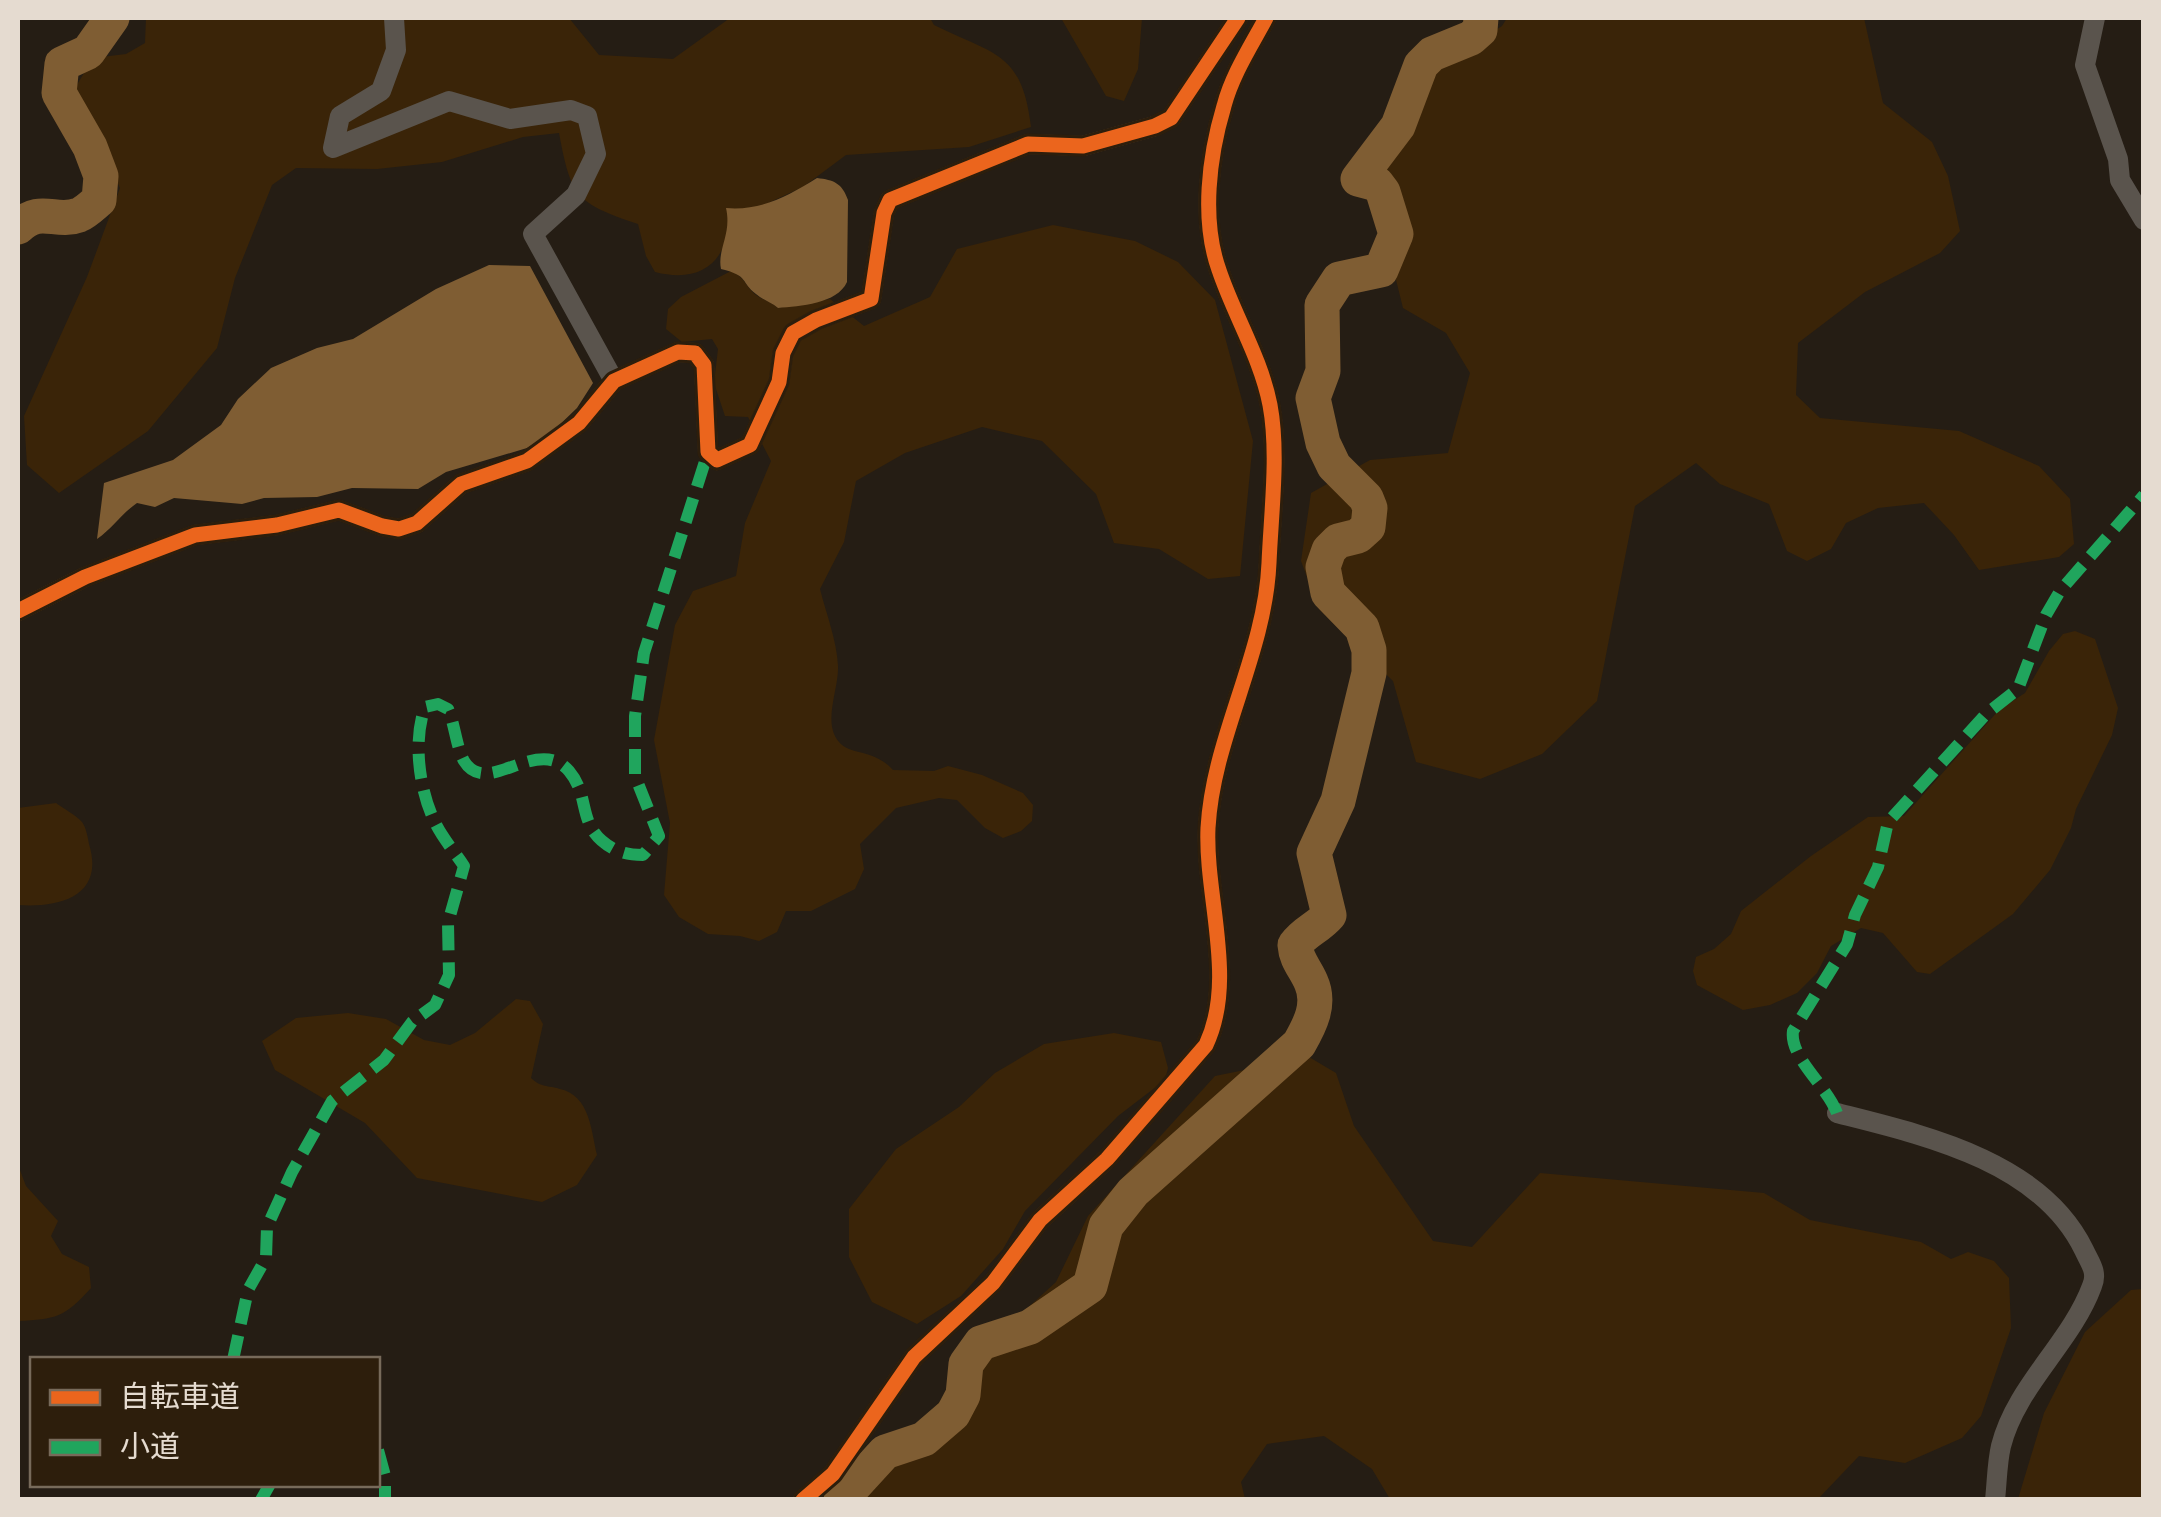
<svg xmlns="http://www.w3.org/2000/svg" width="2161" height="1517" viewBox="0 0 2161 1517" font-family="'Work Sans','Noto Sans JP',sans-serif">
  <rect width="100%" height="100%" fill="#251d14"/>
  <path fill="#3a2408" d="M 146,18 L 569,18 L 599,55 L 673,59 L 730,18 L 930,18 L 934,25 C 995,55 1022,52 1031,127 L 969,147 L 846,155 L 803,187 L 729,221 C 726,265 698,283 655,272 L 646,256 L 638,224 C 576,203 571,197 559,133 L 523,137 L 442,162 L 377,169 L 296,168 L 272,185 L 235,278 L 217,348 L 148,431 L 59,493 L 27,465 L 24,416 L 87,277 L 120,188 L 75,88 L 93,58 L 126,54 L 145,43 Z
    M 1061,18 L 1142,18 L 1138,69 L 1124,101 L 1106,96 Z
    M 1507,18 L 1864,18 L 1883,103 L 1932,142 L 1948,176 L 1960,231 L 1940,253 L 1865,292 L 1798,343 L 1796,395 L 1820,418 L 1959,431 L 2039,466 L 2070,499 L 2074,544 L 2059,557 L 1979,570 L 1954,535 L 1924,503 L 1878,508 L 1846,523 L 1831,549 L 1807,561 L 1787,551 L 1769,504 L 1720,484 L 1696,463 L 1635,506 L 1597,701 L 1542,754 L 1480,779 L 1416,762 L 1393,681 L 1319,609 L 1301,561 L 1311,493 L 1370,460 L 1448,453 L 1470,373 L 1446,333 L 1403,308 L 1373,187 L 1433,70 L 1502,26 Z
    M 1053,225 L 1135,241 L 1178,262 L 1215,300 L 1253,441 L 1240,576 L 1208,579 L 1159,549 L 1114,543 L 1096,494 L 1042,441 L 982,427 L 905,453 L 856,481 L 844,542 L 820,589 C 826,613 837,641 838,666 C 839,690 822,722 839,742 C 851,756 873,748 893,770 L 934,771 L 948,766 L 982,775 L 1023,793 L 1033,805 L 1032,821 L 1021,831 L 1003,838 L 985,828 L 957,800 L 939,798 L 896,808 L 860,844 L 864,869 L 855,889 L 811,911 L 786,911 L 777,932 L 759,941 L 740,936 L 708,934 L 679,917 L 664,895 L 670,823 L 654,740 L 675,625 L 693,591 L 736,576 L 745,523 L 771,461 L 748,417 L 725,416 L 714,383 L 718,349 L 712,339 L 682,342 L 666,329 L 668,309 L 681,297 L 731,271 C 746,278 745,286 756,295 C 763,300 771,302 778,308 L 830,299 L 864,326 L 930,297 L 957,249 Z
    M 2075,631 L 2095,639 L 2118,708 L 2112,735 L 2076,809 L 2071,828 L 2050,870 L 2013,914 L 1930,974 L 1917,972 L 1883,933 L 1861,928 L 1831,946 L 1817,973 L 1797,993 L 1770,1005 L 1743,1010 L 1697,985 L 1693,971 L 1696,957 L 1714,949 L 1731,934 L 1741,911 L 1811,856 L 1868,817 L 1904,816 L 1999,710 L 2025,693 L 2049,651 L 2063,634 Z
    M 56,803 C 64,809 76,815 82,822 C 86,827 88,838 89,844 C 105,896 60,908 18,905 L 18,808 Z
    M 516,999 L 530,1001 L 543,1024 L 531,1078 C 542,1088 547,1085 560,1089 C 590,1096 591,1130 597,1155 L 577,1185 L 542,1202 L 417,1178 L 365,1123 L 275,1070 L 262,1041 L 296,1018 L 348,1013 L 386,1019 L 424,1040 L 450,1045 L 475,1033 Z
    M 1114,1033 L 1161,1042 L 1168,1068 L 1165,1080 L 1118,1116 L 1025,1211 L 1003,1249 L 961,1296 L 917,1324 L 872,1302 L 849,1257 L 849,1209 L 896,1149 L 959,1107 L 995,1073 L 1044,1044 Z
    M 1309,1057 L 1336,1073 L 1354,1126 L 1433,1241 L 1472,1247 L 1540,1173 L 1764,1193 L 1810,1220 L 1921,1242 L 1951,1259 L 1968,1252 L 1994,1261 L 2009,1278 L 2011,1328 L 1981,1416 L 1962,1438 L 1905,1463 L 1859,1456 L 1818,1499 L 1390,1499 L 1372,1469 L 1324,1436 L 1267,1444 L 1241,1482 L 1245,1499 L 859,1499 L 985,1347 L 1056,1282 L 1088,1216 L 1215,1076 Z
    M 18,1165 L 26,1186 L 58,1221 L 51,1236 L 62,1254 L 89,1267 L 91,1288 C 64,1318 56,1319 18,1321 Z
    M 2143,1289 L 2143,1499 L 2018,1499 L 2044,1413 L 2085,1332 L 2131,1290 Z"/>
  <path fill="#7f5d33" d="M 817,178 C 834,180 842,183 848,200 L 847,282 C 837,304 800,306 778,308 C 771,302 763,300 756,294 C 740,282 750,276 721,269 C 717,249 732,234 726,208 C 761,211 788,196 817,178 Z
    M 489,265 L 530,266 L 593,383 L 577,408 L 551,433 L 527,448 L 446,472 L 418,489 L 352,488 L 317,497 L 264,498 L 242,504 L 174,498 L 155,507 L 137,503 C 121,514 113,528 97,539 L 104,483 L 173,460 L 221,425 L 238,399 L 271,368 L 317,348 L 353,339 L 436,289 Z"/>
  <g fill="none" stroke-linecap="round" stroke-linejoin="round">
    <path stroke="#7f5d33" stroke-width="35" d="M 18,227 C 41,205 55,224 79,215 C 86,212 93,205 99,200 L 101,176 L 90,147 L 59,93 L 62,64 L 88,52 L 112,18
      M 841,1500 L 885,1452 L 924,1439 L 953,1414 L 963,1395 L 966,1364 L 981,1343 L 1030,1327 L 1090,1286 L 1106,1226 L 1133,1192 L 1299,1044 C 1310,1025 1321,1004 1311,982 C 1305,968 1296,960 1295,945 C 1305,931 1318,928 1329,915 L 1314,853 L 1338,801 L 1369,673 L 1369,650 L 1362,628 L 1328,593 L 1323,567 L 1329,550 L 1338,541 L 1358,536 L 1368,527 L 1370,508 L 1366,498 L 1334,466 L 1323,443 L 1313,398 L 1323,371 L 1322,305 L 1339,279 L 1381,270 L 1396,234 L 1383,192 L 1377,184 L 1358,179 L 1398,126 L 1421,65 L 1432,54 L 1471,38 L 1480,30 L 1481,18"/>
    <path stroke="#5a544d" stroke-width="20" d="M 394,18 L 396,50 L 381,91 L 340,116 L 333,148 L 449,101 L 510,119 L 571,110 L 587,116 L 596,154 L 576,195 L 533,234 L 614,381
      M 2095,18 L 2085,65 L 2118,159 L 2120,180 L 2144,220
      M 18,611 L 85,577 L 195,535 L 277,525 L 339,510 L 382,526 L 399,529 L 417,523 L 461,484 L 527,461 L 579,423 L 614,381 L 678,352 L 695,353 L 704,365 L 708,452 L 717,460 L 750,445 L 779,382 L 783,353 L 793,333 L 816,320 L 871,299 L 884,213 L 890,200 L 1028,144 L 1083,146 L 1155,126 L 1171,118 L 1238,18
      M 1837,1113 C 1924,1135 2041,1161 2084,1250 C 2090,1263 2098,1272 2092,1286 C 2071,1343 2016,1386 2001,1446 C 1997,1463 1997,1482 1995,1500
      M 803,1500 L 833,1474 L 914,1357 L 993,1283 L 1040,1220 L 1107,1159 L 1206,1045 C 1237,979 1205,898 1208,828 C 1213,737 1265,655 1269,563 C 1271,514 1279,453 1270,405 C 1261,358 1234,315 1219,270 C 1201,220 1209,156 1224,106 C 1232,75 1251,46 1266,18"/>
    <path stroke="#20a55d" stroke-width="12" stroke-dasharray="25 12" stroke-linecap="butt" d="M 1837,1113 C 1827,1086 1789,1057 1793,1031 L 1847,944 L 1855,915 L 1878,867 L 1888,822 L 1986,714 L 2018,689 L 2046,615 L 2060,591 L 2144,495
      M 233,1360 L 248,1290 L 266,1258 L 267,1227 L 292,1172 L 332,1101 L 384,1060 L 412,1022 L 435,1005 L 449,975 L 448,923 L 464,866 C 454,851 440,835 433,818 C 419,787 413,740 425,707 L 438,704 L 448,709 C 455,725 456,746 464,761 C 487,799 537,734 569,771 C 592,798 575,828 614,849 C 625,854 631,855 643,855 L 659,836 L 635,776 L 635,716 L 644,653 L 708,452
      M 378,1450 L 385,1476 L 385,1500
      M 261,1500 L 270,1484"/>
    <defs>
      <path id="cycleway" d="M 18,611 L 85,577 L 195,535 L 277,525 L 339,510 L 382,526 L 399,529 L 417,523 L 461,484 L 527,461 L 579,423 L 614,381 L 678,352 L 695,353 L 704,365 L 708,452 L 717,460 L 750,445 L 779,382 L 783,353 L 793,333 L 816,320 L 871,299 L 884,213 L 890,200 L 1028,144 L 1083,146 L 1155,126 L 1171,118 L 1238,18
        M 803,1500 L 833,1474 L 914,1357 L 993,1283 L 1040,1220 L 1107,1159 L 1206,1045 C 1237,979 1205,898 1208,828 C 1213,737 1265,655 1269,563 C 1271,514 1279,453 1270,405 C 1261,358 1234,315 1219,270 C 1201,220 1209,156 1224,106 C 1232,75 1251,46 1266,18"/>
    </defs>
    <use href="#cycleway" stroke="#2d1e0c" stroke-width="21"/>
    <use href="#cycleway" stroke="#eb651d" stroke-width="15"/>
  </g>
  <rect width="2161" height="1517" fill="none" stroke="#e5dbd0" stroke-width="40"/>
  <rect x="30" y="1357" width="350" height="130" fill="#2d1e0c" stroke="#776a5a" stroke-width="2.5"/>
  <rect x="50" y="1390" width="50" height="15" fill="#eb651d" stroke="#776a5a" stroke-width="2.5"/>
  <text x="120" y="1407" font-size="30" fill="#e5dbd0">自転車道</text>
  <rect x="50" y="1440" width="50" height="15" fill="#20a55d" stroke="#776a5a" stroke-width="2.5"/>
  <text x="120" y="1457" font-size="30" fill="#e5dbd0">小道</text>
</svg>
